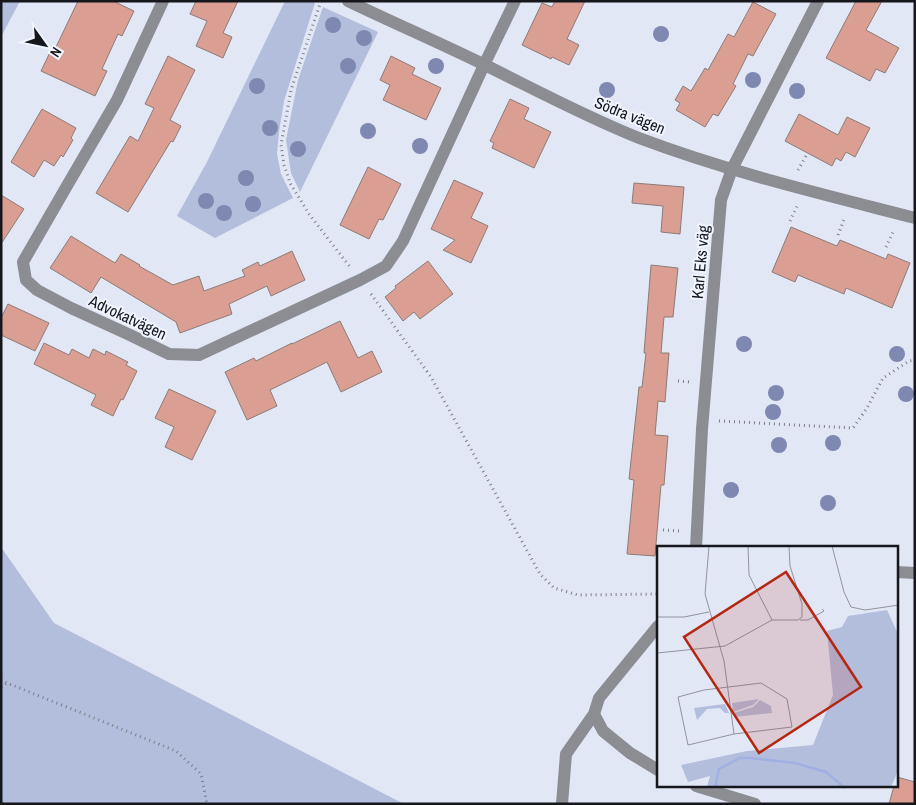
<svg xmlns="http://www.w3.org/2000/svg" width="916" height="805" viewBox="0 0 916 805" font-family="'Archivo Narrow',sans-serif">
  <rect width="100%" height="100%" fill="#e2e7f6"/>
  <path fill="#b3bddc" d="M 1,1 L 20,1 L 1,37 Z
    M 285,1 L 311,1 L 315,3 L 284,101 L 279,132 L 277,154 L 281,174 L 293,198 L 215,238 L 177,216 L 207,162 Z
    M 323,7 L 378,32 L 300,192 L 291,173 L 286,140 L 298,80 Z
    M 1,547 L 54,623 L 404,804 L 1,804 Z"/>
  <path fill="#da9e92" stroke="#8c7c78" d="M 78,1 L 113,1 L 134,11 L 122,36 L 118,34 L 102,69 L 107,71 L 95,96 L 41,71 L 53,46 L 56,47 Z
    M 196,1 L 238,1 L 223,33 L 232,37 L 223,58 L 196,46 L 207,21 L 190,14 Z
    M 555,1 L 585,1 L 567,39 L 579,45 L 569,65 L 552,57 L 551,59 L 522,45 L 542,3 L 552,7 Z
    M 856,1 L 882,1 L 866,30 L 899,48 L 885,73 L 876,69 L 870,81 L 826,58 Z
    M 753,2 L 776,14 L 753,56 L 748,54 L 733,84 L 736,86 L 718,116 L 713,114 L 705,127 L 676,110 L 680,103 L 675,100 L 683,86 L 691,91 L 705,68 L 708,70 L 728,34 L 734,37 Z
    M 168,56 L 195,70 L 170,120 L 181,126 L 173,142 L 171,141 L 128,212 L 96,193 L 130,136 L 138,141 L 154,108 L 145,104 Z
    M 391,56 L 415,68 L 412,74 L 441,88 L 426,120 L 383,100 L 390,85 L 380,80 Z
    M 510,99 L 529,108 L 524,119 L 551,132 L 534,168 L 492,148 L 494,143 L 490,141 Z
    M 42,109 L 76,128 L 71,138 L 73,140 L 63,157 L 61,155 L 54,166 L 44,160 L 34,177 L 11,162 Z
    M 799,114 L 838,135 L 847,117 L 870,128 L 855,157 L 846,152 L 841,161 L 836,158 L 832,166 L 785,141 Z
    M 368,167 L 401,184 L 383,220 L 379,219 L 369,239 L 340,225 Z
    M 454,180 L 483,193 L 471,218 L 488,226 L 471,263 L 443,250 L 455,240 L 431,229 Z
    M 634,183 L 684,187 L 680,234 L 661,232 L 663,206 L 632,203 Z
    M 1,195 L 24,209 L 1,244 Z
    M 791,227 L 837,246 L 840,240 L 886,259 L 888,254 L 910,263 L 892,308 L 846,288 L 844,294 L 798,275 L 795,282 L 772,272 Z
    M 71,236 L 115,263 L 121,254 L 140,265 L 139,266 L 173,285 L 199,276 L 204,291 L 245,276 L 242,270 L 258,262 L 260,266 L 292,251 L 305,280 L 271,296 L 267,286 L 229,304 L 232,314 L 180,333 L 176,322 L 101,277 L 91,293 L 50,268 Z
    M 428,261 L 453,294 L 420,319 L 414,312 L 403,321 L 385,297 L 396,288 L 395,286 Z
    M 651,265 L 678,268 L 673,317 L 664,317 L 661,353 L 669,353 L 665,402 L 658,401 L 655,435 L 668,436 L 664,485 L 661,485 L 655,556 L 627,554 L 634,480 L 629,479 L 639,387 L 642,387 L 646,353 L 644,353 Z
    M 8,304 L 49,323 L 35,351 L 1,335 L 1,318 Z
    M 340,321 L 358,358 L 372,351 L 382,372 L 341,392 L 327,362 L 270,390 L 277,406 L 247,420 L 225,372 L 254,358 L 256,361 L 292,343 L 292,344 Z
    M 44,343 L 69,355 L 72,349 L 89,358 L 93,349 L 105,355 L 106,351 L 128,362 L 126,365 L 137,371 L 123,400 L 121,399 L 113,416 L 91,405 L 96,395 L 34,364 Z
    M 169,389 L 216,411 L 192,460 L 165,447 L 174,427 L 155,418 Z
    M 897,777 L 915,782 L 915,804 L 889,804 L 894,786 L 897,786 Z"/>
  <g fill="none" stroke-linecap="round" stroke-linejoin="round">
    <path stroke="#7b7e88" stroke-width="3" stroke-dasharray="1 4" stroke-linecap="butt" d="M 321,1 L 291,90 L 281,145 L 284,165 L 290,183 L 309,214 L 350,267
      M 798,170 L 806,156
      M 790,221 L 798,204
      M 838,235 L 845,217
      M 886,247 L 894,230
      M 371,294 L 431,377 L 540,574 L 554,588 L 578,595 L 658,594
      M 678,381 L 690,382
      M 719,421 L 853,428 L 867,408 L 883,378 L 909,361 L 915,360
      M 663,530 L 680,531
      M 730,548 L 730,547
      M 1,680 L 7,683 L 176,751 L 201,774 L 207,804
      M 1,687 L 7,683"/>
    <path stroke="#8b8d93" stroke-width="12" d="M 163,1 L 117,100 L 68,184 L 23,262 L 26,280 L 37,290 L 71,308 L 130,335 L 169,354 L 199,355 L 360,280 L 386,266 L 403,241 L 484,65 L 515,1
      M 348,1 C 394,23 440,43 485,65 C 536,90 586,117 639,138 C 729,172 822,194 915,218
      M 696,548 L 702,429 L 721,200 L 732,169 L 818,1
      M 897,572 L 915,573
      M 658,626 L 599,698 L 594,714 L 603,731 L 630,753 L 658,770
      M 696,786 L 755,804
      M 562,804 L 566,754 L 594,714"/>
  </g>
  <g fill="#7e88b0">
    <circle cx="333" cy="25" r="8"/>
    <circle cx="661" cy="34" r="8"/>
    <circle cx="364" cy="38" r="8"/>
    <circle cx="348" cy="66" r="8"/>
    <circle cx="436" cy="66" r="8"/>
    <circle cx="753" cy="80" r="8"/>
    <circle cx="257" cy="86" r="8"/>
    <circle cx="607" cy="90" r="8"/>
    <circle cx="797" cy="91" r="8"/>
    <circle cx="270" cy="128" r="8"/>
    <circle cx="368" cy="131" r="8"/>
    <circle cx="420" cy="146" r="8"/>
    <circle cx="298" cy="149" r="8"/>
    <circle cx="246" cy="178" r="8"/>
    <circle cx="206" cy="201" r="8"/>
    <circle cx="253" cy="204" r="8"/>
    <circle cx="224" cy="213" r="8"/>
    <circle cx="744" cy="344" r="8"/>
    <circle cx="897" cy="354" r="8"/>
    <circle cx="776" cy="393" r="8"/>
    <circle cx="906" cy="394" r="8"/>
    <circle cx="773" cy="412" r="8"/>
    <circle cx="833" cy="443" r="8"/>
    <circle cx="779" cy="445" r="8"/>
    <circle cx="731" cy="490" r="8"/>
    <circle cx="828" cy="503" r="8"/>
  </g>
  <g text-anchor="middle" stroke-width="4" stroke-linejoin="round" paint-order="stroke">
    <g font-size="16" fill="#15171c" stroke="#f1f5fe">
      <text transform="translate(630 115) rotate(22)" y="6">Södra vägen</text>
      <text transform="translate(700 262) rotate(-85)" y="6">Karl Eks väg</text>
      <text transform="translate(128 317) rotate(25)" y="6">Advokatvägen</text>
    </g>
  </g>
  <g transform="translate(657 546)">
    <rect width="241" height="241" fill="#e2e7f6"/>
    <path d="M 230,64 L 242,90 L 241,225 L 234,241 L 50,241 L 53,230 L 31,236 L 24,219 L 90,205 L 156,199 L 176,149 L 170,85 L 185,81 L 191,70 ZM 102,153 L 96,159 L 76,166 L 75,157 ZM 103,154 L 114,160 L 115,167 L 77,171 L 77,167 L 96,161 ZM 68,158 L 72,167 L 68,167 L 63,162 L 50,163 L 40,174 L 37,162 Z" fill="#b3bddc"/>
    <path fill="none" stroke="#a0b0e2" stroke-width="2.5" d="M 58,242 L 62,223 L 83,212 L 93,212 L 138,217 L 169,226 L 188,242"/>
    <path fill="none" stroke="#90949f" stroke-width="1" d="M 52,0 L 48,48 L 67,115 L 77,188M 91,0 L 92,29 L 115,74 L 141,74 L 145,71 L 145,58 L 133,20 L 132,0M 175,0 L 187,46 L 194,61 L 208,64 L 242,59M 0,71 L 27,71 L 52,66M 143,74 L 151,74 L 167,65 L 165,63M 0,107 L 68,100 L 115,74M 104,137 L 130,153 L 135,181 L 77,188 L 31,199 L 21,151 L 47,144 Z"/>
    <path fill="#b42812" fill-opacity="0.15" stroke="#b42812" stroke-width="2.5" d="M 129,26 L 204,141 L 102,207 L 27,91 Z"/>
    <rect width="241" height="241" fill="none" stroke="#15171c" stroke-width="2.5"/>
  </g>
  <rect width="916" height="805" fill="none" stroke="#15171c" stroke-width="5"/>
  <g transform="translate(45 45) rotate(123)" stroke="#f1f5fe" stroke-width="4" paint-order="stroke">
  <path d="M0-4L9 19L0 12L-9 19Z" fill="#15171c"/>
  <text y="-8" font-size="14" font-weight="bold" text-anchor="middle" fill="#15171c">N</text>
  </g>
</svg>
